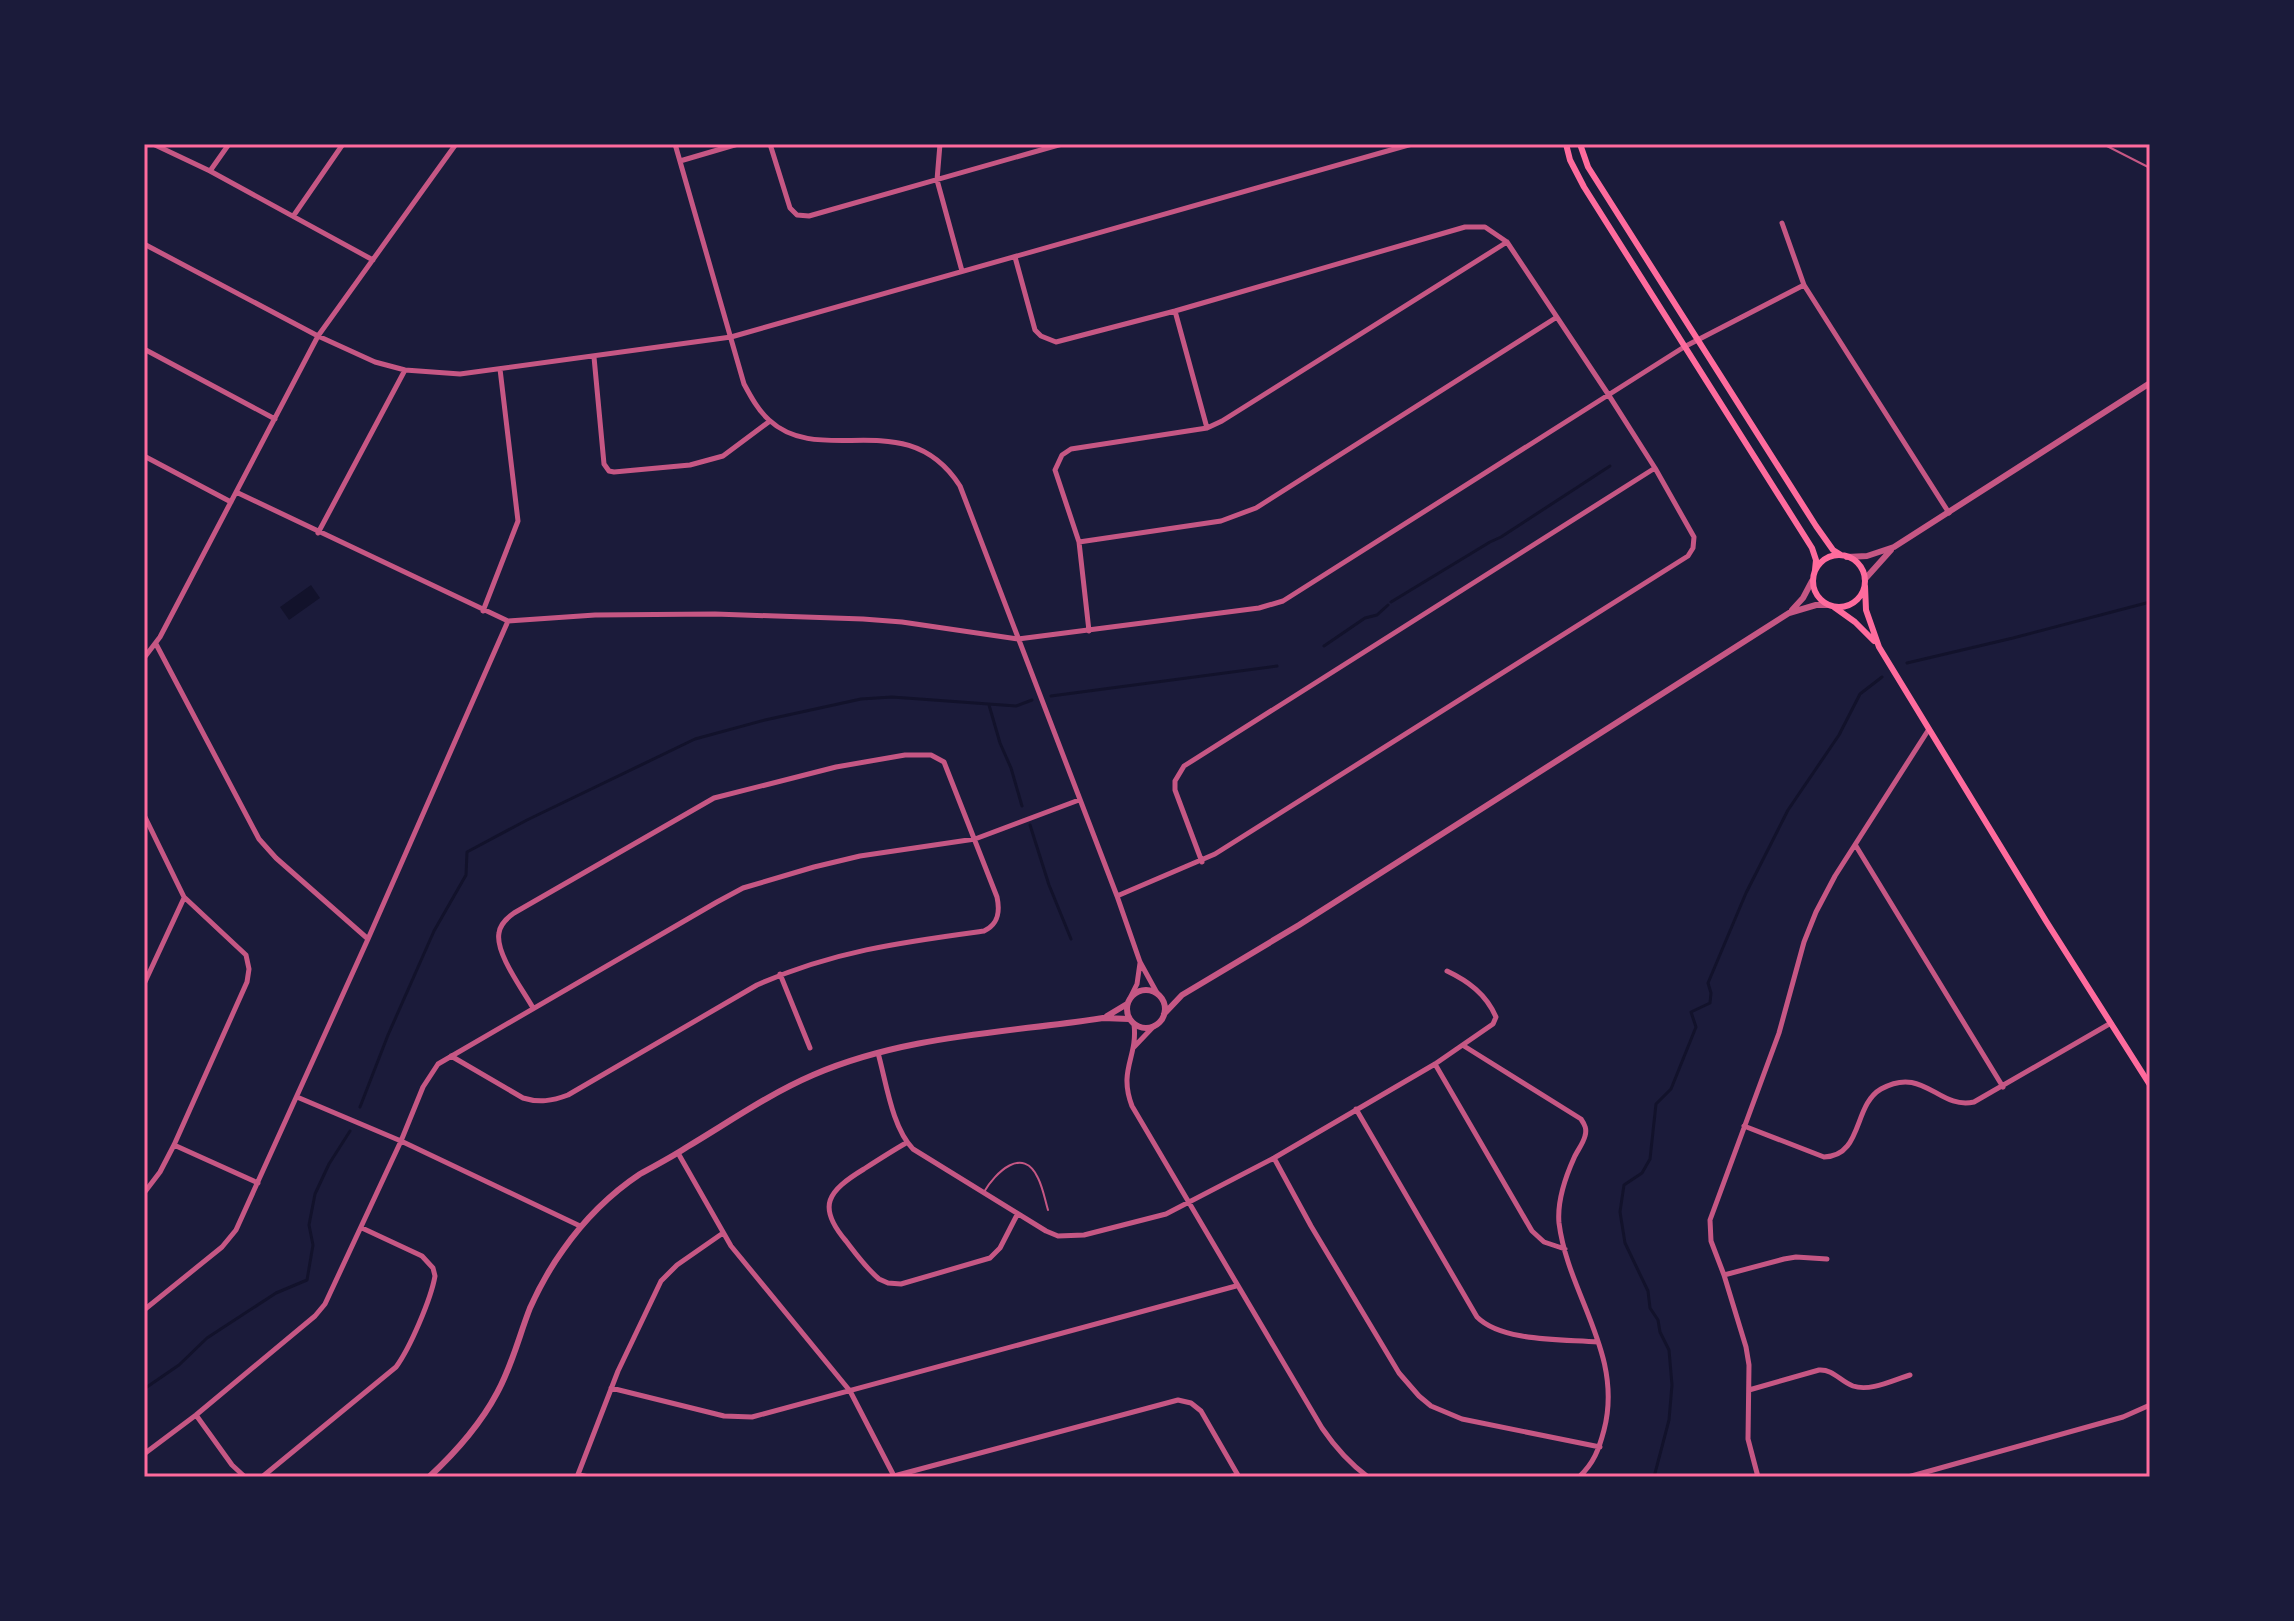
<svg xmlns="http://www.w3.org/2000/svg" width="2294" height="1621" viewBox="0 0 2294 1621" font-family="'Archivo Narrow',sans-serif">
  <rect width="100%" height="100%" fill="#1b1b3a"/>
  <path fill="#12122b" d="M 311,585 L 320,598 L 289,620 L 280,607 Z"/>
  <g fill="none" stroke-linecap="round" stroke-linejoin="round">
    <path stroke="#12122b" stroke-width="3" d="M 1391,602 L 1490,542 L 1501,537 L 1610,466
      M 1324,646 L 1365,618 L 1377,615 L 1388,605
      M 1907,663 L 2013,638 L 2150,602
      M 1051,696 L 1277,666
      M 989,705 L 1000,743 L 1011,768 L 1022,806
      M 1030,825 L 1049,885 L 1071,939
      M 360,1107 L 388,1035 L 434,931 L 466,875 L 467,852 L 527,820 L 695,739 L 765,720 L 861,699 L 892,697 L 1016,706 L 1032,700
      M 144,1389 L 179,1365 L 207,1338 L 276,1293 L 307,1280 L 313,1245 L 309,1225 L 315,1194 L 329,1164 L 350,1131
      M 1654,1477 L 1669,1420 L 1672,1385 L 1669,1350 L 1660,1332 L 1658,1320 L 1650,1308 L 1648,1291 L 1625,1243 L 1620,1212 L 1624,1185 L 1642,1173 L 1650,1159 L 1656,1104 L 1671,1089 L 1696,1027 L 1691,1012 L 1710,1003 L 1711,993 L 1708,983 L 1746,893 L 1788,810 L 1839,735 L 1860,694 L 1882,677"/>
    <path stroke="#c65784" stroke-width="2" d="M 2103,144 L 2150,168
      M 984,1192 C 995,1173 1023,1145 1038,1178 C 1043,1188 1045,1200 1048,1210"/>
    <path stroke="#c65784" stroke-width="5" d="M 153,144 L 210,171 L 373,260
      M 675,144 L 744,384 C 751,397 758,410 769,420 C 822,469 907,403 960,486 L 1117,896 L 1140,962 L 1157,993
      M 770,144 L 790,208 L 797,215 L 809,216 L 1062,144
      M 940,144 L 937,180 L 962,271
      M 680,161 L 738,144
      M 210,171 L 229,144
      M 294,215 L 343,144
      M 1782,223 L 1804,285 L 1949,513
      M 144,244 L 318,336 L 375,362 L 405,370 L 460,374 L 731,337 L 1412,144
      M 1015,257 L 1035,330 L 1041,336 L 1056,342 L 1175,311 L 1465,227 L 1485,227 L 1507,242 L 1608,394 L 1655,468 L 1694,537 L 1693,548 L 1688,556 L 1215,854 L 1117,896
      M 1175,311 L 1207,428
      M 144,349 L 275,419
      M 594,357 L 604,464 L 609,471 L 614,472 L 690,465 L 723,456 L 770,421
      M 144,456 L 231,502
      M 236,492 L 508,621 L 595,615 L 715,614 L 863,619 L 902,622 L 1018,639 L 1259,608 L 1283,601 L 1684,347 L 1804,285
      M 318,533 L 405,370
      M 1079,542 L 1221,521 L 1256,508 L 1557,317
      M 483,611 L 518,521 L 500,369
      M 1089,631 L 1079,542 L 1055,470 L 1062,455 L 1071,449 L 1207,428 L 1222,421 L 1507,242
      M 156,644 L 259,839 L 276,858 L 368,939
      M 144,658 L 160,637 L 318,336 L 456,144
      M 144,815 L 184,897 L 246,955 L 249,969 L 247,982 L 174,1145 L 160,1172 L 144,1193
      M 1856,846 L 2003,1087
      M 1202,862 L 1175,790 L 1175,781 L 1184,766 L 1655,468
      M 780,974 L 810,1048
      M 144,984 L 184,898
      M 1131,996 L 1137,984 L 1140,963
      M 1134,1024 C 1138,1058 1118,1069 1132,1106 L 1322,1428 C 1335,1447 1349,1463 1368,1477
      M 1464,1046 L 1581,1119 C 1585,1125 1587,1129 1585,1136 C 1583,1144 1577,1151 1574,1158 C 1565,1178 1557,1201 1559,1223 C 1568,1295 1624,1354 1604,1430 C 1599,1449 1594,1463 1579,1477
      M 1134,1047 L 1154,1026
      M 878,1053 C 886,1081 892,1128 913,1149 L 1046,1231 L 1058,1236 L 1084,1235 L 1166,1214 L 1274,1158 L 1435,1064 L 1493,1024 L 1496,1017 C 1486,994 1468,981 1447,971
      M 451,1056 L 523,1098 C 539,1103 552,1101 568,1095 L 757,985 C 833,951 903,942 984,931 C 999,924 1000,911 997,897 L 944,762 L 931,755 L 905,755 L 836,767 L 714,798 L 514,913 C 507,918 500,924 499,933 C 495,953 523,990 533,1008
      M 1435,1064 L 1532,1231 L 1544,1242 L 1565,1249
      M 297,1097 L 401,1141 L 580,1226
      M 1356,1109 L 1477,1317 C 1502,1342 1563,1339 1598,1342
      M 1744,1126 L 1824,1157 C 1863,1156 1853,1105 1881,1089 C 1924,1065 1938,1110 1974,1102 L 2111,1023
      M 906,1143 C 892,1151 878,1160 864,1169 C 828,1191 816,1206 846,1241 C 856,1254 866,1268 879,1279 L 888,1283 L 901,1284 L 990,1258 L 1000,1248 L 1017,1215
      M 174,1145 L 258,1183
      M 678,1153 L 731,1246 L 850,1391 L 894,1476
      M 1274,1158 L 1311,1226 L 1399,1373 L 1419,1396 L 1431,1406 L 1462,1419 L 1600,1447
      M 1724,1275 L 1784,1259 L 1796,1257 L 1827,1259
      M 144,1310 L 222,1247 L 236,1230 L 368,939 L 508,621
      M 611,1388 L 724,1416 L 752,1417 L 1236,1286
      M 1749,1390 L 1819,1370 C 1833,1369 1840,1381 1853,1386 C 1870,1392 1893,1380 1910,1375
      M 196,1415 L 232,1465 L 245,1477
      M 144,1454 L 196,1415 L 315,1316 L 325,1304 L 401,1141 L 423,1087 L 438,1064 L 717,902 L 743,888 L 814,867 L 860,856 L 975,839 L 1079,800
      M 579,1475 L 589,1477
      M 894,1476 L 1178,1400 L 1191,1403 L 1201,1411 L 1239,1477
      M 262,1477 L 396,1367 C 410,1348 431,1299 435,1276 L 433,1268 L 422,1256 L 362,1228
      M 577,1477 L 618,1371 L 661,1281 L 677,1265 L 723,1233
      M 1229,1477 L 1237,1475
      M 1758,1477 L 1748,1439 L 1749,1365 L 1746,1347 L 1724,1275 L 1711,1241 L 1710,1220 L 1779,1033 L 1804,942 L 1816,912 L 1835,876 L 1929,729
      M 1908,1477 L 2123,1417 L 2150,1405"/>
    <path stroke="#c65784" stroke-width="6" d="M 1847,557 L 1867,556 L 1894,547 L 2150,383
      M 1865,579 L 1891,550
      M 1792,610 L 1803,598 L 1812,581
      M1127 1009a19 19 0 1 1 38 0a19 19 0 1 1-38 0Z
      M 1164,1014 L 1182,995 L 1299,925 L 1789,613 L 1816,605 L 1827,605
      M 1107,1016 L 1127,1004
      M 429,1477 C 456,1452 480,1425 497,1393 C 512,1366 519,1336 530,1308 C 539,1288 550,1268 563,1250 C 584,1220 610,1194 640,1174 C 656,1165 672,1157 687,1147 C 729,1122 769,1094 813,1075 C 905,1035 1006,1033 1103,1018 L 1129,1019"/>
    <path stroke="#ff6b9d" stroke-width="6" d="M 1566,144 L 1570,160 L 1584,187 L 1812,548 L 1816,560 L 1815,570
      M 1580,144 L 1588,167 L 1816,526 L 1833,550 L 1841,555
      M1813 581a26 26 0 1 1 52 0a26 26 0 1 1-52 0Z
      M 1865,586 L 1866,610 L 1879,647 L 2046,921 L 2150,1085
      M 1834,607 L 1855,622 L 1874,641"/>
  </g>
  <rect width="2294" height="1621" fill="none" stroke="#1b1b3a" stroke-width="292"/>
  <rect x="146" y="146" width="2002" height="1329" fill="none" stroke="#ff6b9d" stroke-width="3"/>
</svg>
